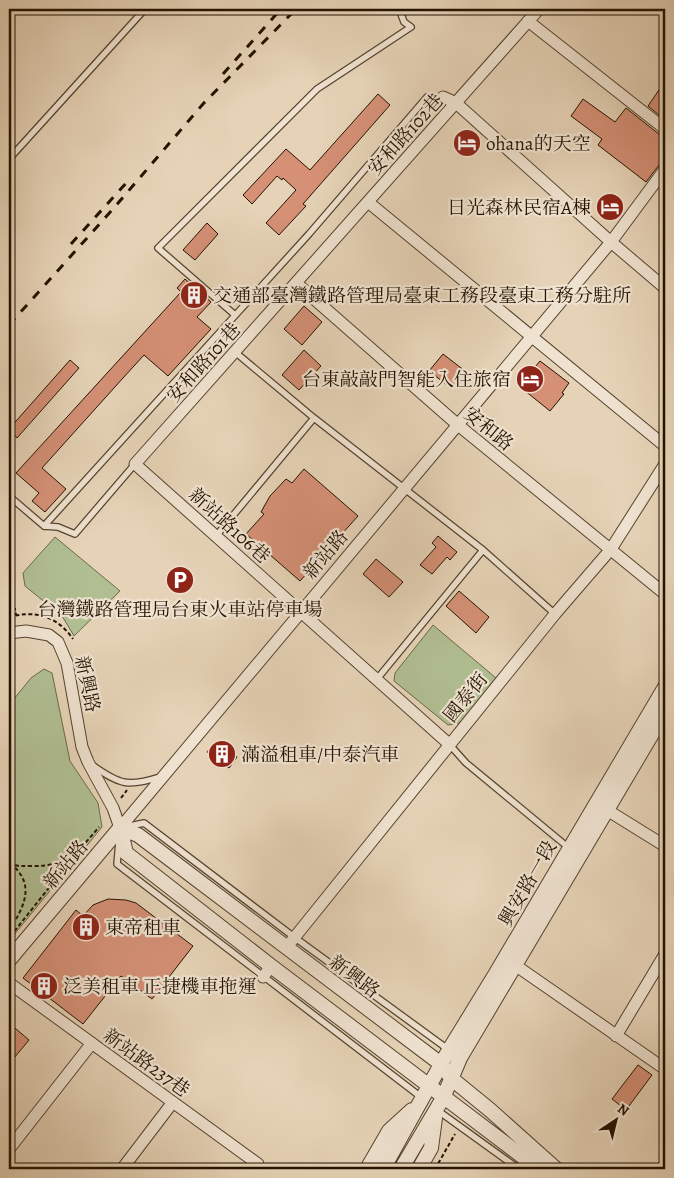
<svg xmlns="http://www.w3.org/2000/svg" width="674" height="1178" viewBox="0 0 674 1178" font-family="Alegreya,'Noto Serif TC',serif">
  <rect width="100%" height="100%" fill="#e6d3b7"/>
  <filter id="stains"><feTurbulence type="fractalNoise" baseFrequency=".004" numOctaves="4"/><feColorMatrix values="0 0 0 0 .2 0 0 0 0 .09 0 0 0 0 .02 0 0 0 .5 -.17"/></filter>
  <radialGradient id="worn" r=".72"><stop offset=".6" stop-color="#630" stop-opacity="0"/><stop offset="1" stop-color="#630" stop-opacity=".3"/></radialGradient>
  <path fill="#b0be92" stroke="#6a6849" d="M 55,537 L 120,591 L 74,636 L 62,616 L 25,586 L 23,573 Z
    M 433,625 L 496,678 L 460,723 L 448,725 L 394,681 L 395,673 Z
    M 44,669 L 52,673 L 70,761 L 98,803 L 102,827 L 13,936 L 9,937 L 9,705 L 31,678 Z"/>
  <path fill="#d59076" stroke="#231300" d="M 665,81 L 665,120 L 648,106 Z
    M 378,94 L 390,105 L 303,204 L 306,206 L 279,235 L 266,223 L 296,190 L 283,178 L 282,180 L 277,176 L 252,204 L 243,195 L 286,149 L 310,170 Z
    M 583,99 L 615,122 L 626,108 L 660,135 L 665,136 L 665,162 L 659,165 L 646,182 L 598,145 L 602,139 L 571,116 Z
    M 207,223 L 218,234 L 195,260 L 183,250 Z
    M 185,279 L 211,302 L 197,317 L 211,329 L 168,376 L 144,355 L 123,378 L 42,468 L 66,489 L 45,512 L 32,501 L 39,493 L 16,473 L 181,292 L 177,288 Z
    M 304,306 L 322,322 L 302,345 L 284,329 Z
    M 304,350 L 321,366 L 299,390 L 282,375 Z
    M 443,354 L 465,371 L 452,389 L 429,371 Z
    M 70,360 L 79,368 L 17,438 L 9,429 Z
    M 540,361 L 569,383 L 562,393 L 564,394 L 550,411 L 519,386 Z
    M 304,469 L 358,516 L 340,536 L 329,555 L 325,553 L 300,581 L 246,534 L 264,514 L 261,512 L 270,496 L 286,479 L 292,483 Z
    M 438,536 L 457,552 L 450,560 L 447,557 L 432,574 L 420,565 L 436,547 L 432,543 Z
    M 376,559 L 403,582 L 389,597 L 363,574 Z
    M 459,591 L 489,617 L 476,633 L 446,606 Z
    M 216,741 L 237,757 L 229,768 L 207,752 Z
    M 108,899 L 126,900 L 136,903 L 193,946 L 152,999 L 121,976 L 83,1024 L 23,978 L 76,910 L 83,916 L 93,905 Z
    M 9,1023 L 29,1040 L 9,1064 Z
    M 638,1065 L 652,1075 L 626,1110 L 612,1099 Z"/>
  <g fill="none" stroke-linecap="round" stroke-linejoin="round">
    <defs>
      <path id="service" d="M 9,159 L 145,9
        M 235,315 L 158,248 L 317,89 L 411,27 L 404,22 L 401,14 L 408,9
        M 314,418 L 483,550
        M 9,496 L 44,526 L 58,527 L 75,534 L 135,464
        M 44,526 L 309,234 L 427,97 L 443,97
        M 216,536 L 314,418 L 235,352
        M 377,679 L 483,550 L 555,614
        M 449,744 L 466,763 L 569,848
        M 92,765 C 120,785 128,787 160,777
        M 125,827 L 144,823 L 294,937 L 449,1050
        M 119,842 L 117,864 L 421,1097
        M 437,1110 L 519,1169"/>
      <path id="minor" d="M 528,21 L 665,129
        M 443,97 L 456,103 L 611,242 L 665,288
        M 368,202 L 665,446
        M 296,283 L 458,425 L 665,594
        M 9,633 L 26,631 L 49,635 L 58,642 L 67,663 L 82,747 L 88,762 L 113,808 L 120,828
        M 449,744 L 135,464 L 539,9
        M 607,810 L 665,846
        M 120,828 L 611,242 L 665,169
        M 286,948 L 555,614 L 611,549 L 665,464
        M 515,965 L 665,1069
        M 263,977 L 271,966
        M 9,983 L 258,1164 L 255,1169
        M 616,1036 L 665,954
        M 9,1149 L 92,1043
        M 122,1169 L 173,1102"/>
      <path id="tertiary" d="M 120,828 L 138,835 L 441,1064 L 452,1079 L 490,1110 L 556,1169
        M 120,828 L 126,853 L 271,966 L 539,1169
        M 9,960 L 120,828
        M 367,1169 L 389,1131 L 412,1110
        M 383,1169 L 449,1050 L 495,975 L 665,687
        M 401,1169 L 443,1098 L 460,1058 L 665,712
        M 419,1169 L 431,1148 L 435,1118"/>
    </defs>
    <use href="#service" stroke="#54432e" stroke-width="8"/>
    <use href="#minor" stroke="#54432e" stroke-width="13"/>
    <use href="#tertiary" stroke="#54432e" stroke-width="16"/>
    <path stroke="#231300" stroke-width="2" stroke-dasharray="4 2.5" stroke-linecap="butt" d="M 9,563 L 14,557
      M 9,602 L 15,609 L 16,615
      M 9,617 C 36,610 57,616 73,639
      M 121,798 L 127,790
      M 9,863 C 16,867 23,866 32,866 C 65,867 79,851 99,827
      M 9,930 C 18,917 31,896 23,879 C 21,874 17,870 14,866
      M 9,934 L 13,933 L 79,850
      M 435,1169 L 455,1134"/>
    <use href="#service" stroke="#efe2d0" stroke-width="5.5"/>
    <use href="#minor" stroke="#efe2d0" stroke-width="11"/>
    <use href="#tertiary" stroke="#efe2d0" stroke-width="14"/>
    <path stroke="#231300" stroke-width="3" stroke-dasharray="9 9" stroke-linecap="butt" d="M 223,74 L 281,9
      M 71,244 L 128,181
      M 9,325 L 113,209 L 203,104 L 296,9"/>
  </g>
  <defs>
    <symbol id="hotel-disc" viewBox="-11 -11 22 22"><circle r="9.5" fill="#8f2418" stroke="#efe2d0"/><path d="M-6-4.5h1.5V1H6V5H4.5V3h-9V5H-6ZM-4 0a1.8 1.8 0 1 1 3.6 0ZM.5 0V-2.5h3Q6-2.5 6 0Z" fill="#fff"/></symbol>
    <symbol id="building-disc" viewBox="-11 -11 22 22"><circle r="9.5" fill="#8f2418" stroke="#efe2d0"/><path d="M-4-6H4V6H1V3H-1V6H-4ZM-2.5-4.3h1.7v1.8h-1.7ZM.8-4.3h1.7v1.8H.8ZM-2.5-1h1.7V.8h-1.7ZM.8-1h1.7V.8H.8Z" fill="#fff"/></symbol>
    <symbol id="parking-disc" viewBox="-11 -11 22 22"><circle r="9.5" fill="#8f2418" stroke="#efe2d0"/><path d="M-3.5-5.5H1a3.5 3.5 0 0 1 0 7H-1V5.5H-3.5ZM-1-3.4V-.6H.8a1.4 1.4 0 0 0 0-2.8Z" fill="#fff"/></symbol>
  </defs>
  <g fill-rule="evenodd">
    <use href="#hotel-disc" x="451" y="127" width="32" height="32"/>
    <use href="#hotel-disc" x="594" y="191" width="32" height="32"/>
    <use href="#building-disc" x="178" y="279" width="32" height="32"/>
    <use href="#hotel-disc" x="514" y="363" width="32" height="32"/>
    <use href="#parking-disc" x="164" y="564" width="32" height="32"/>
    <use href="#building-disc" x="206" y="738" width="32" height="32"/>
    <use href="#building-disc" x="70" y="911" width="32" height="32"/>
    <use href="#building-disc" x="28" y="970" width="32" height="32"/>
  </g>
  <g text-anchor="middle" stroke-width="4.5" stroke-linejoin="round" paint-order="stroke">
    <g font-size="19" fill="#231300" stroke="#efe2d0">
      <text transform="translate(405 134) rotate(-48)" y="7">安和路102巷</text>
      <text transform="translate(203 362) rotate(-48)" y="7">安和路101巷</text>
      <text transform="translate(489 428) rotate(39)" y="7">安和路</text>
      <text transform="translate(230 525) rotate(42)" y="7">新站路106巷</text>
      <text transform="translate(325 554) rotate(-50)" y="7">新站路</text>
      <text transform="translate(88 684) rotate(78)" y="7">新興路</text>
      <text transform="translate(465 697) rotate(-51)" y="7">國泰街</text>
      <text transform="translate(65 864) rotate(-50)" y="7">新站路</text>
      <text transform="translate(527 883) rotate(-60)" y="7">興安路一段</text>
      <text transform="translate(355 976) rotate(37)" y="7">新興路</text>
      <text transform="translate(147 1062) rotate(36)" y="7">新站路237巷</text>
    </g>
    <g font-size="19" fill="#231300" stroke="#efe2d0" text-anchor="start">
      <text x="486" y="150">ohana的天空</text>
      <text x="591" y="214" text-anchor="end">日光森林民宿A棟</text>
      <text x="213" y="302">交通部臺灣鐵路管理局臺東工務段臺東工務分駐所</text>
      <text x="511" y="386" text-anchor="end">台東敲敲門智能入住旅宿</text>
      <text x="180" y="616" text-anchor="middle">台灣鐵路管理局台東火車站停車場</text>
      <text x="241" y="761">滿溢租車/中泰汽車</text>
      <text x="105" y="934">東帝租車</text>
      <text x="63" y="993">泛美租車 正捷機車拖運</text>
    </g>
  </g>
  <rect width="674" height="1178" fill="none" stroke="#e6d3b7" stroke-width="30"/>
  <rect x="10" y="10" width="654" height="1158" fill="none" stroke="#231300" stroke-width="2.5"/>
  <rect x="15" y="15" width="644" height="1148" fill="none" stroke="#231300"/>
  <g transform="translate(616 1120) rotate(35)" stroke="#efe2d0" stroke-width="4" paint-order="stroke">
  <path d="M0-4L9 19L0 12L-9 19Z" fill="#231300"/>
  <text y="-8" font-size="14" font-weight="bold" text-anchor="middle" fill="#231300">N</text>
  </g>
  <rect width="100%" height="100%" filter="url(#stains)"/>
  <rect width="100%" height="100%" fill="url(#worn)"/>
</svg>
